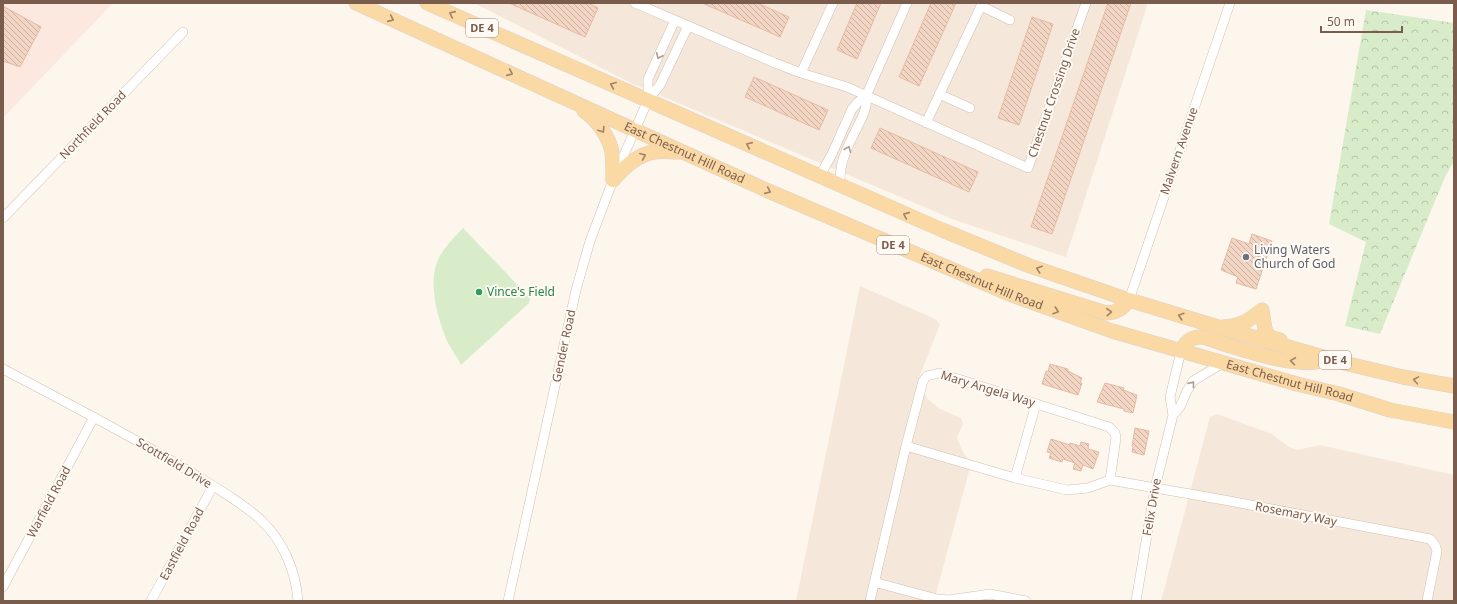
<svg xmlns="http://www.w3.org/2000/svg" width="1457" height="604" viewBox="0 0 1457 604" font-family="'Noto Sans',sans-serif">
  <defs>
    <pattern id="forest-crowns" width="20" height="18" patternUnits="userSpaceOnUse"><rect width="20" height="18" fill="#d8ecc9"/><path d="M2 6a3 3 0 1 1 6 0M12 15a3 3 0 1 1 6 0" fill="none" stroke="#b4c2a5"/></pattern>
    <pattern id="building-back-hatch" width="6" height="6" patternUnits="userSpaceOnUse"><rect width="6" height="6" fill="#f3d5c3"/><path d="M-1 5l2 2M0 0l6 6M5-1l2 2" fill="none" stroke="#cab0a1"/></pattern>
  </defs>
  <rect width="100%" height="100%" fill="#fdf6ec"/>
  <path fill="#f5e8da" d="M 474,3 L 1148,3 L 1066,257 L 955,220 L 633,84 Z
    M 860,286 L 935,319 L 940,324 L 919,378 L 922,389 L 928,399 L 938,408 L 961,418 L 963,424 L 957,438 L 962,450 L 971,464 L 934,601 L 796,601 Z
    M 1217,414 L 1272,434 L 1289,447 L 1297,450 L 1320,445 L 1454,475 L 1454,601 L 1161,601 L 1210,417 Z"/>
  <path fill="#fde8e0" d="M 3,3 L 113,3 L 3,118 Z"/>
  <path fill="url(#forest-crowns)" d="M 1366,10 L 1454,23 L 1454,161 L 1445,177 L 1380,334 L 1345,326 L 1366,242 L 1329,224 Z"/>
  <path fill="#d8ecc9" d="M 463,228 L 530,298 L 529,303 L 461,365 C 457,357 451,349 447,341 C 438,319 428,285 437,262 C 442,249 454,238 463,228 Z"/>
  <path fill="url(#building-back-hatch)" stroke="#e6bba3" d="M 509,3 L 588,3 L 598,8 L 585,37 Z
    M 702,3 L 757,3 L 789,17 L 780,37 Z
    M 857,3 L 881,3 L 857,59 L 837,50 Z
    M 931,3 L 956,3 L 919,86 L 899,77 Z
    M 1108,3 L 1131,3 L 1052,234 L 1031,227 Z
    M 3,6 L 41,27 L 20,67 L 3,61 Z
    M 1032,17 L 1053,24 L 1019,125 L 998,118 Z
    M 754,77 L 828,110 L 819,130 L 745,97 Z
    M 880,128 L 978,172 L 969,192 L 871,148 Z
    M 1252,234 L 1272,241 L 1256,289 L 1236,283 L 1238,277 L 1221,270 L 1232,238 L 1249,244 Z
    M 1050,364 L 1068,369 L 1068,371 L 1082,378 L 1080,383 L 1082,383 L 1078,395 L 1042,384 L 1046,371 L 1048,372 Z
    M 1105,383 L 1124,388 L 1123,390 L 1137,395 L 1133,413 L 1124,411 L 1124,409 L 1097,402 Z
    M 1135,428 L 1149,431 L 1144,455 L 1132,452 L 1133,447 L 1132,446 Z
    M 1051,439 L 1070,445 L 1070,443 L 1080,446 L 1081,442 L 1089,444 L 1088,449 L 1099,452 L 1093,469 L 1083,465 L 1081,471 L 1073,469 L 1075,463 L 1063,459 L 1062,462 L 1049,458 L 1051,453 L 1047,452 Z"/>
  <g fill="none" stroke-linecap="round" stroke-linejoin="round">
    <defs>
      <path id="minor" d="M 635,3 L 775,63 L 801,73 L 847,87 L 1028,168 L 1086,3
        M 801,73 L 833,3
        M 939,94 L 970,108
        M 648,100 L 648,79 L 675,20
        M 926,123 L 981,6 L 1010,20
        M 817,176 L 822,172 L 832,154 L 852,109 L 858,102 L 866,96
        M 841,186 C 837,167 848,145 857,128 C 862,117 868,108 866,96 L 907,3
        M 3,218 L 183,32
        M 1129,300 L 1230,3
        M 3,369 C 65,402 128,434 189,471 C 213,486 240,501 261,520 C 283,541 296,571 298,601
        M 1173,415 L 1180,407 L 1187,391 L 1193,381 L 1223,363
        M 906,446 L 1015,478 L 1067,490 L 1088,488 L 1110,480
        M 1015,478 L 1036,404
        M 1110,480 L 1224,500 L 1430,539 L 1435,545 L 1437,551 L 1427,601
        M 874,582 L 937,599 L 949,600 L 990,594 L 1026,601
        M 3,587 L 94,417
        M 151,601 L 213,486
        M 508,601 L 576,290 L 590,241 L 613,180 L 648,100 L 660,85 L 688,26
        M 870,601 L 906,446 L 923,381 L 927,376 L 939,373 L 1109,427 L 1115,433 L 1116,438 L 1110,480
        M 1136,601 L 1155,488 L 1173,415 L 1170,397 L 1181,351"/>
      <g id="primary">
        <path id="s1" d="M 356,3 L 766,190 L 1012,295 L 1112,331 L 1297,384 L 1339,394 L 1390,410 L 1454,422"/>
        <path d="M 427,3 L 942,230 L 1030,266 L 1129,300 L 1218,327 L 1348,364 L 1403,377 L 1454,386"/>
        <path d="M 584,111 C 597,119 609,137 612,152 C 613,161 613,171 613,180"/>
        <path d="M 613,180 C 624,168 636,155 654,152 C 662,151 671,152 679,152"/>
        <path d="M 987,276 L 1106,313 C 1117,313 1123,308 1129,300"/>
        <path d="M 1223,327 C 1241,326 1247,322 1262,310 L 1265,329 L 1269,337 L 1280,340"/>
        <path d="M 1181,351 C 1185,343 1191,337 1200,337 C 1207,337 1220,343 1227,345 C 1254,353 1294,367 1323,361"/>
      </g>
    </defs>
    <use href="#minor" stroke="#d1beb0" stroke-width="10"/>
    <use href="#primary" stroke="#dad1cd" stroke-width="15"/>
    <use href="#minor" stroke="#fff" stroke-width="9"/>
    <use href="#primary" stroke="#fbd9a5" stroke-width="14"/>
  </g>
  <defs><path id="oneway-chevron" d="M-2-3.5L2.5 0L-2 3.5" fill="none" stroke-width="1.6" stroke-linecap="round" stroke-linejoin="round"/></defs>
  <g stroke="#a18267">
    <use href="#oneway-chevron" transform="translate(452 14) rotate(-156)"/>
    <use href="#oneway-chevron" transform="translate(391 19) rotate(24)"/>
    <use href="#oneway-chevron" transform="translate(510 73) rotate(24)"/>
    <use href="#oneway-chevron" transform="translate(613 85) rotate(-157)"/>
    <use href="#oneway-chevron" transform="translate(602 130) rotate(58)"/>
    <use href="#oneway-chevron" transform="translate(749 145) rotate(-156)"/>
    <use href="#oneway-chevron" transform="translate(643 156) rotate(-23)"/>
    <use href="#oneway-chevron" transform="translate(768 191) rotate(24)"/>
    <use href="#oneway-chevron" transform="translate(906 215) rotate(-156)"/>
    <use href="#oneway-chevron" transform="translate(1039 269) rotate(-161)"/>
    <use href="#oneway-chevron" transform="translate(1056 311) rotate(19)"/>
    <use href="#oneway-chevron" transform="translate(1109 312) rotate(-4)"/>
    <use href="#oneway-chevron" transform="translate(1181 316) rotate(-163)"/>
    <use href="#oneway-chevron" transform="translate(1293 361) rotate(-172)"/>
    <use href="#oneway-chevron" transform="translate(1416 380) rotate(-170)"/>
  </g>
  <g stroke="#af9d94">
    <use href="#oneway-chevron" transform="translate(659 56) rotate(115)"/>
    <use href="#oneway-chevron" transform="translate(848 149) rotate(-68)"/>
    <use href="#oneway-chevron" transform="translate(1192 384) rotate(-51)"/>
  </g>
  <circle fill="#6b7280" stroke="#fffaf3" stroke-width="1.5" cx="1246" cy="257" r="4"/>
  <circle fill="#2e9e5b" stroke="#fffaf3" stroke-width="1.5" cx="479" cy="292" r="4"/>
  <g text-anchor="middle" stroke-width="4" stroke-linejoin="round" paint-order="stroke">
    <g fill="#fffaf3" stroke="#a28b7f" stroke-width="1">
      <rect x="466" y="19" width="32" height="18" rx="3"/>
      <rect x="877" y="236" width="32" height="18" rx="3"/>
      <rect x="1319" y="351" width="32" height="18" rx="3"/>
    </g>
    <g font-size="11" font-weight="bold" fill="#7a5c4d">
      <text x="482" y="32">DE 4</text>
      <text x="893" y="249">DE 4</text>
      <text x="1335" y="364">DE 4</text>
    </g>
    <g font-size="12" fill="#7a5c4d" stroke="#fffaf3">
      <text transform="translate(1054 93) rotate(-71)" y="4">Chestnut Crossing Drive</text>
      <text transform="translate(93 125) rotate(-46)" y="4">Northfield Road</text>
      <text transform="translate(1179 151) rotate(-71)" y="4">Malvern Avenue</text>
      <text dy="4" stroke="none"><textPath href="#s1" startOffset="361">East Chestnut Hill Road</textPath></text>
      <text dy="4" stroke="none"><textPath href="#s1" startOffset="685">East Chestnut Hill Road</textPath></text>
      <text transform="translate(564 346) rotate(-78)" y="4">Gender Road</text>
      <text dy="4" stroke="none"><textPath href="#s1" startOffset="1009">East Chestnut Hill Road</textPath></text>
      <text transform="translate(988 389) rotate(17)" y="4">Mary Angela Way</text>
      <text transform="translate(174 463) rotate(31)" y="4">Scottfield Drive</text>
      <text transform="translate(49 502) rotate(-62)" y="4">Warfield Road</text>
      <text transform="translate(1152 507) rotate(-80)" y="4">Felix Drive</text>
      <text transform="translate(1296 514) rotate(11)" y="4">Rosemary Way</text>
      <text transform="translate(182 544) rotate(-62)" y="4">Eastfield Road</text>
    </g>
    <g font-size="12" fill="#5b616d" stroke="#fffaf3" text-anchor="start">
      <text x="1254" y="254">Living Waters<tspan x="1254" dy="14">Church of God</tspan></text>
    </g>
    <g font-size="12" fill="#27864d" stroke="#fffaf3" text-anchor="start">
      <text x="487" y="296">Vince's Field</text>
    </g>
  </g>
  <rect width="1457" height="604" fill="none" stroke="#7a5c4d" stroke-width="8"/>
  <path d="M1321 26v6h81v-6" fill="none" stroke="#7a5c4d" stroke-width="2"/>
  <text x="1327" y="26" font-size="12" fill="#7a5c4d" stroke="#fffaf3" stroke-width="3" paint-order="stroke">50 m</text>
</svg>
